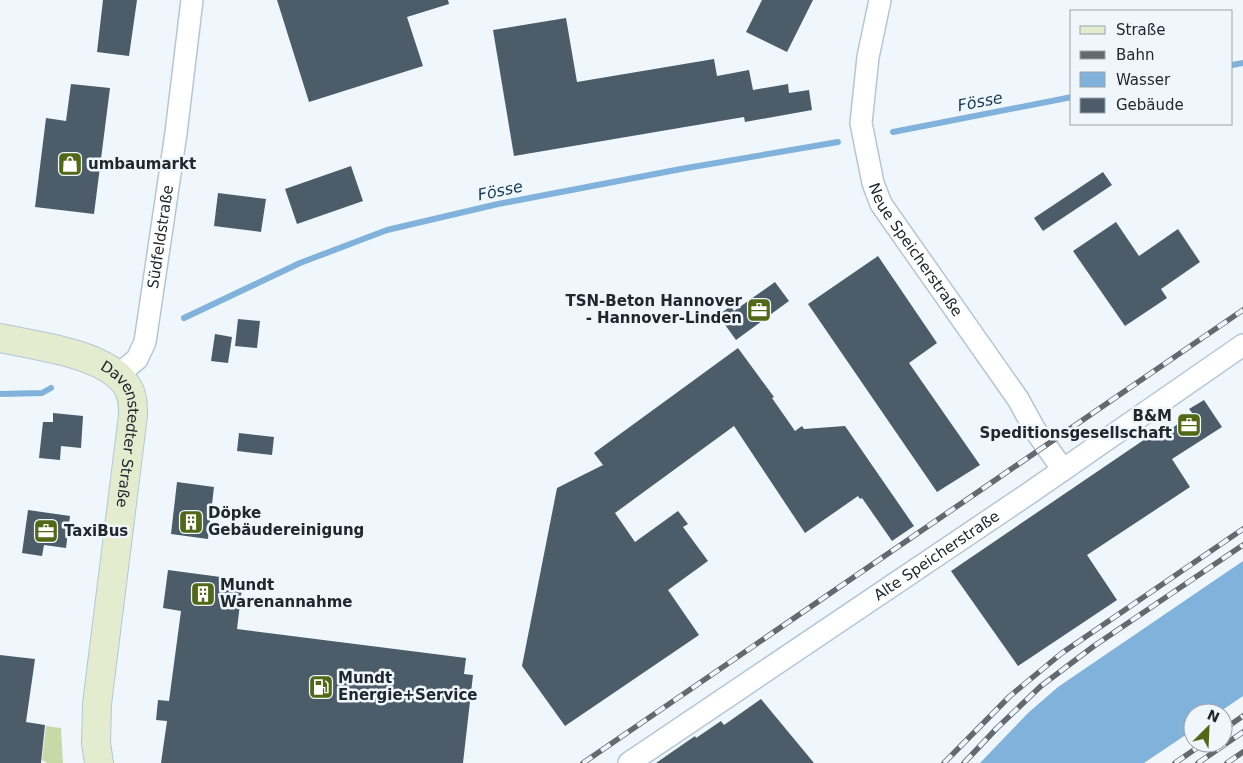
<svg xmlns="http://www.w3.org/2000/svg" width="1243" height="763" viewBox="0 0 1243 763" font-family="'DejaVu Sans',sans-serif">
  <rect width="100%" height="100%" fill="#eff7fd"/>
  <path fill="#c8d9a8" d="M 46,726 L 61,728 L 63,763 L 47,763 L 42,760 Z"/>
  <path fill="#80b2db" d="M 1243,561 L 1243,696 L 1218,713 L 1193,713 L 1193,730 L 1144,763 L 980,763 L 1028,713 L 1058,687 Z"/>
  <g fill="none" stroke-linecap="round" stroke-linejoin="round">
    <path stroke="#80b2db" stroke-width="6" d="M 1232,65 L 1243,63
      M 893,132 L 1072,97
      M 184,318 L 300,263 L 387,230 L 498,204 L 681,169 L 838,142
      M 0,394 L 42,393 L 51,388"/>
  </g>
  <path fill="#4c5c69" d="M 103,0 L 137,0 L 129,56 L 97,52 Z
    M 277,0 L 448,0 L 449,4 L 407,17 L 423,66 L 309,102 Z
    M 762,0 L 813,0 L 787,52 L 746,32 Z
    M 566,18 L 577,82 L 714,59 L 717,76 L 749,70 L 753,90 L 788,84 L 789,93 L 809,90 L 812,110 L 745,122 L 744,117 L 514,156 L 493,30 Z
    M 71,84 L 110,88 L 94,214 L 35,207 L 46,118 L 66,121 Z
    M 351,166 L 363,201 L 297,224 L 285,189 Z
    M 1103,172 L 1112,185 L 1043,231 L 1034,218 Z
    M 218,193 L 266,199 L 261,232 L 214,226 Z
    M 1116,222 L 1139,256 L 1178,229 L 1200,262 L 1161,289 L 1167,298 L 1125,326 L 1073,251 Z
    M 878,256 L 937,343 L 909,363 L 980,465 L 937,492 L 808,304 Z
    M 775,282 L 789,301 L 736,340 L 718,315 L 731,306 L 734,311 Z
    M 238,319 L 260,321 L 257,348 L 235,346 Z
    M 215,334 L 232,337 L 228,363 L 211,361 Z
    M 738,348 L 774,397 L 772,398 L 795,431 L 802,426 L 804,429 L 845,426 L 914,526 L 892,541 L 862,498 L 860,499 L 858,496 L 805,533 L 734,426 L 615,513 L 635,542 L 678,511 L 688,524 L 683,527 L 708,561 L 668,590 L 699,635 L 565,726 L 522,666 L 557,488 L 603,465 L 594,453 Z
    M 1204,400 L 1222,427 L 1172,459 L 1190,487 L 1087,555 L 1117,600 L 1018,666 L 951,571 L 1154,433 L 1157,438 L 1193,414 L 1189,409 Z
    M 53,413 L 83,416 L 81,448 L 61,446 L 60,460 L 39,458 L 43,422 L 53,422 Z
    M 239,433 L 274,437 L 272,455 L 237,451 Z
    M 177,482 L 214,487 L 208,539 L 171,534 Z
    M 28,510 L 70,516 L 66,548 L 44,545 L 42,556 L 22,553 Z
    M 168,570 L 243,580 L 237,629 L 466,658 L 464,674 L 473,675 L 463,763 L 161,763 L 167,721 L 156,720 L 158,700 L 169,701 L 181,611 L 163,608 Z
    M 0,655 L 35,659 L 26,722 L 45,725 L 41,763 L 0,763 Z
    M 761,699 L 814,763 L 656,763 L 695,736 L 696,738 L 721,721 L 724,725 Z"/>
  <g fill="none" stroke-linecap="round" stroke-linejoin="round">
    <defs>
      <g id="street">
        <path id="s1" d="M 880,0 L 868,57 L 861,123 L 873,183 L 881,204 L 1018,399 L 1035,430 L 1063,470"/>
        <path id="s2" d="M 118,375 L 137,359 L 145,342 L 176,133 L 192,0"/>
        <path id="s3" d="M 629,763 L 1031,492 L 1243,345"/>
      </g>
      <g id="secondary">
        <path id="s4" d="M 0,338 C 36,346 106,353 127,386 C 133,395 133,405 133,415 L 97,704 L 96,743 L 99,763"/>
      </g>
    </defs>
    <use href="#street" stroke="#b4c6d5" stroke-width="24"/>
    <use href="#secondary" stroke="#b4c6d5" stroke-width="30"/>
    <use href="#street" stroke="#fff" stroke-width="21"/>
    <use href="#secondary" stroke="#e4ecd0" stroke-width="28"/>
    <defs>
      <path id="rail" d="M 1223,730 L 1243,716
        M 583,763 L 1243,310
        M 944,763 L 1010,696 L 1062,653 L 1243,529
        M 964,763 L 997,728 L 1041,686 L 1094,646 L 1243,545
        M 1175,763 L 1204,743
        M 1198,763 L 1243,732
        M 1227,763 L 1243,752"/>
    </defs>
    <use href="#rail" stroke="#62696f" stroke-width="5.5"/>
    <use href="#rail" stroke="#eff7fd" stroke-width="4" stroke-dasharray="11" stroke-linecap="butt"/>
  </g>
  <defs>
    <symbol id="shop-square" viewBox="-11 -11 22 22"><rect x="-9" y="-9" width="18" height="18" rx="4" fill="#526816" stroke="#eff7fd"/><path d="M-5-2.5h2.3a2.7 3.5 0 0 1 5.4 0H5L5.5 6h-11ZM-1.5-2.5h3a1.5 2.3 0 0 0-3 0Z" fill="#fff"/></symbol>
    <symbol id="office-square" viewBox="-11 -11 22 22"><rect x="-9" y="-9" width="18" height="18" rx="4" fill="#526816" stroke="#eff7fd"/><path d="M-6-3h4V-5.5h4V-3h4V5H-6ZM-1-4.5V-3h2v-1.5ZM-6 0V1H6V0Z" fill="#fff"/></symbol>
    <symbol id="building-square" viewBox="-11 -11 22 22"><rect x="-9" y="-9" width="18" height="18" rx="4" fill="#526816" stroke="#eff7fd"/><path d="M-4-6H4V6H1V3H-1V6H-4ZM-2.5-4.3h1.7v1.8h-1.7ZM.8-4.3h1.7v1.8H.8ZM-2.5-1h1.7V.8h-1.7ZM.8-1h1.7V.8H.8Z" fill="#fff"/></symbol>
    <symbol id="fuel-square" viewBox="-11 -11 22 22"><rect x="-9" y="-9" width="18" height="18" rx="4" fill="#526816" stroke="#eff7fd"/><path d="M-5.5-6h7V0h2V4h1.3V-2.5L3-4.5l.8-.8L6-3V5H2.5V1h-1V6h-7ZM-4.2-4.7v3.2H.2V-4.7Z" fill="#fff"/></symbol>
  </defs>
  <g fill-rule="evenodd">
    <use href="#shop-square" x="56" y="150" width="28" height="28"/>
    <use href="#office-square" x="745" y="296" width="28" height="28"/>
    <use href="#office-square" x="1175" y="411" width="28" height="28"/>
    <use href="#building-square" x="177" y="508" width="28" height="28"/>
    <use href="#office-square" x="32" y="517" width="28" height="28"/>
    <use href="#building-square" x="189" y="580" width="28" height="28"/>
    <use href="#fuel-square" x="307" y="673" width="28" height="28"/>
  </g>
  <g text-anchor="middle" stroke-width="5" stroke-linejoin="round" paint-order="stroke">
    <g font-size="15" font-weight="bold" fill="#20272d" stroke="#eff7fd" text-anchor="start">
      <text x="88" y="169">umbaumarkt</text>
      <text x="742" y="306" text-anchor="end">TSN-Beton Hannover<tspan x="742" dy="17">- Hannover-Linden</tspan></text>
      <text x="1172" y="421" text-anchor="end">B&amp;M<tspan x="1172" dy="17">Speditionsgesellschaft</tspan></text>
      <text x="208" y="518">Döpke<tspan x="208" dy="17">Gebäudereinigung</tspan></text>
      <text x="64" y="536">TaxiBus</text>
      <text x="220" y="590">Mundt<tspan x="220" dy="17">Warenannahme</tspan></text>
      <text x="338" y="683">Mundt<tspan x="338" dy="17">Energie+Service</tspan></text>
    </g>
    <g font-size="15" fill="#20272d" stroke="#eff7fd">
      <text dy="5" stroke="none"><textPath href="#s2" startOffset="150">Südfeldstraße</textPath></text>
      <text dy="5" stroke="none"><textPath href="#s1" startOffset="265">Neue Speicherstraße</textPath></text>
      <text dy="5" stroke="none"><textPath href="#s4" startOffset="184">Davenstedter Straße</textPath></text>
      <text dy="5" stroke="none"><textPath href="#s3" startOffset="371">Alte Speicherstraße</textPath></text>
    </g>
    <g font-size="16" font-style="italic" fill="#123955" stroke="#eff7fd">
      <text transform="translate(980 101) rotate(-11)" y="6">Fösse</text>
      <text transform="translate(500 190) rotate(-12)" y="6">Fösse</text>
    </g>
  </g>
  <rect x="1070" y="10" width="162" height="115" fill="#eff7fd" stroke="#9ca4aa"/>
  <rect x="1080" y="26" width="25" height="8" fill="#e4ecd0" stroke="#9ca4aa"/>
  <text x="1116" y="35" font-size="15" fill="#20272d">Straße</text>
  <rect x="1080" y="51" width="25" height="8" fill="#62696f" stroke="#9ca4aa"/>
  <text x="1116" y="60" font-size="15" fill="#20272d">Bahn</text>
  <rect x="1080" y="72" width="25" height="15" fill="#80b2db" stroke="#9ca4aa"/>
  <text x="1116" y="85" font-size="15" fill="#20272d">Wasser</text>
  <rect x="1080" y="98" width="25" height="15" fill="#4c5c69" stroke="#9ca4aa"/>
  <text x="1116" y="110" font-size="15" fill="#20272d">Gebäude</text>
  <g transform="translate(1208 728) rotate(24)"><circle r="24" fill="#eff7fd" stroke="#9ca4aa"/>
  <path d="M0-4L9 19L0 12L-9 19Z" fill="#526816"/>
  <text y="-8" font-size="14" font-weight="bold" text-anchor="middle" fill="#20272d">N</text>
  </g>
</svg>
